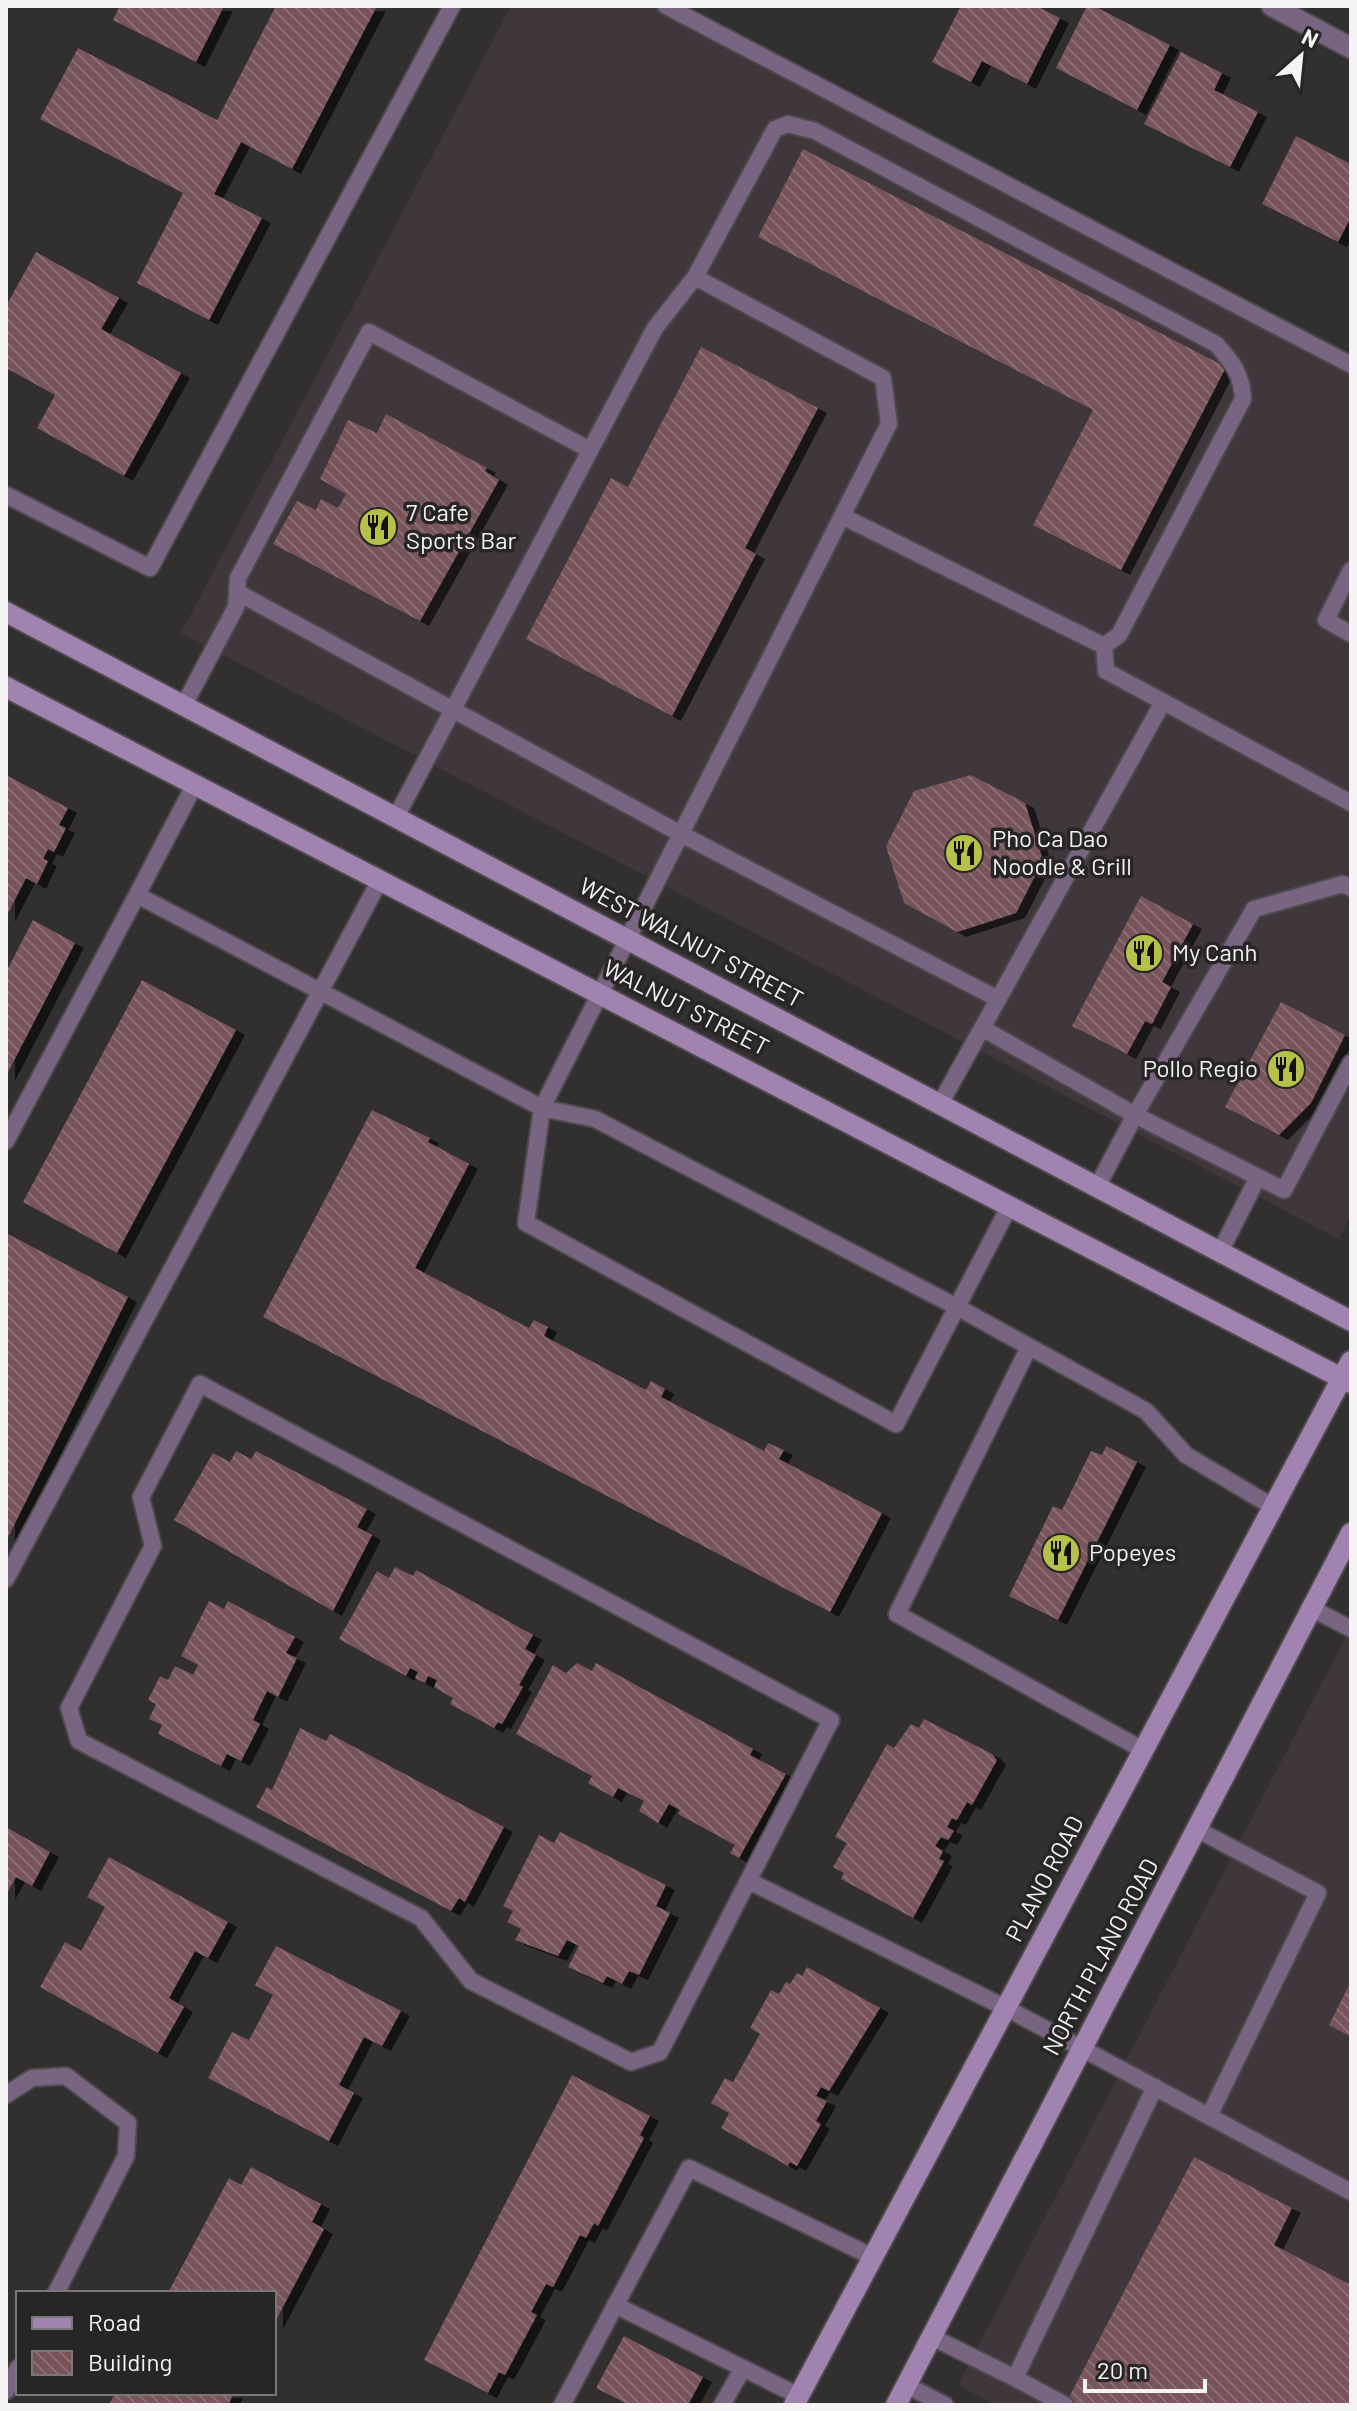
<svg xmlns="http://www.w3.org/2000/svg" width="1357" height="2411" viewBox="0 0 1357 2411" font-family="Barlow,sans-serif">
  <defs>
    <pattern id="building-back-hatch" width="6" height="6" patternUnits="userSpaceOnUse" patternTransform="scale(2)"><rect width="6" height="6" fill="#77545a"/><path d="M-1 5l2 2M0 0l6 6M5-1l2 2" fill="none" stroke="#8b6d72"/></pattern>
    <filter id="shadow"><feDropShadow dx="9" dy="5" stdDeviation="0" flood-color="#0009"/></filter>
  </defs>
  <rect width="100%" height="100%" fill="#322f31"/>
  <path fill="#3f373c" d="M 511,6 L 677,6 L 1351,353 L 1351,1214 L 1339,1239 L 181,633 Z
    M 1351,1627 L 1351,2405 L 996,2405 L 958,2385 Z"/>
  <path fill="url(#building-back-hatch)" filter="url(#shadow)" d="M 120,6 L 224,6 L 196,62 L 113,20 Z
    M 276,6 L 377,6 L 292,169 L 241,142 L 214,194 L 262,218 L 209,320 L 137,283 L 183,193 L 40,119 L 78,48 L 217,120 Z
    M 961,6 L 1036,6 L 1060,18 L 1027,84 L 982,61 L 971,82 L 932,62 Z
    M 1087,6 L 1094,6 L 1170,45 L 1137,110 L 1056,68 Z
    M 1181,52 L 1222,73 L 1214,90 L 1258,112 L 1230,167 L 1144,124 Z
    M 1296,136 L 1351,164 L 1351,217 L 1338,242 L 1262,204 Z
    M 803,149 L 1226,367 L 1121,570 L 1033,525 L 1093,410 L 758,237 Z
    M 36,252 L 119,298 L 101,329 L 181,373 L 124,476 L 37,428 L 55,395 L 6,368 L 6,306 Z
    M 701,347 L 818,408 L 745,548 L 756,554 L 672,716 L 526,639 L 611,478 L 628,487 Z
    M 386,414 L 487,468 L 485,471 L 499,480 L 420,621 L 273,544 L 297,501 L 316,510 L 321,499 L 338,508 L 346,494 L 320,479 L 348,420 L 377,433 Z
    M 6,775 L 68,808 L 59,825 L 66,828 L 54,852 L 48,849 L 43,859 L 48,861 L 37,884 L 26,878 L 6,917 Z
    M 971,775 L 1025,803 L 1043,860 L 1016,913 L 957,932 L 904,903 L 886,846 L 914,791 Z
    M 1141,896 L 1193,924 L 1162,982 L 1171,987 L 1152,1024 L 1145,1021 L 1127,1054 L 1072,1026 Z
    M 33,920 L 75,943 L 6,1076 L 6,972 Z
    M 142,980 L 236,1030 L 117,1253 L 23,1202 Z
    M 1281,1002 L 1345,1035 L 1311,1103 L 1279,1135 L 1225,1107 Z
    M 372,1110 L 430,1138 L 428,1142 L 469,1164 L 415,1268 L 529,1328 L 534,1320 L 548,1327 L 544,1336 L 646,1390 L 651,1381 L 665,1389 L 661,1397 L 764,1451 L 768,1443 L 784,1450 L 779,1459 L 882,1513 L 830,1612 L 263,1317 Z
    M 6,1233 L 128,1297 L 6,1541 Z
    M 1106,1446 L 1137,1462 L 1058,1620 L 1009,1596 L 1053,1506 L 1062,1510 L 1091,1451 L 1102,1455 Z
    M 236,1451 L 251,1459 L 256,1451 L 367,1509 L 357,1527 L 372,1535 L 333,1611 L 174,1520 L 213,1453 L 230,1462 Z
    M 395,1567 L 413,1576 L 416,1570 L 533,1635 L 525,1649 L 536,1655 L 519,1685 L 523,1687 L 502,1724 L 498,1722 L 494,1728 L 450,1704 L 453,1698 L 434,1687 L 437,1680 L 428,1676 L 425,1683 L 415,1678 L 418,1672 L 410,1668 L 406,1676 L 339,1639 L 377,1571 L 389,1578 Z
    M 209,1601 L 224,1609 L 228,1601 L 295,1637 L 286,1653 L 297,1658 L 278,1697 L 267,1691 L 253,1720 L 260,1724 L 241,1761 L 227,1754 L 221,1766 L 158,1734 L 162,1725 L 149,1719 L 156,1704 L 148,1700 L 160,1676 L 168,1680 L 175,1666 L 193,1675 L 198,1665 L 181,1656 Z
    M 577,1663 L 592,1671 L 596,1663 L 753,1749 L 750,1755 L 786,1774 L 739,1858 L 730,1853 L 735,1845 L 678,1814 L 680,1810 L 669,1804 L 658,1823 L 639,1811 L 644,1801 L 618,1788 L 613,1797 L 588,1783 L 592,1776 L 516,1734 L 553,1665 L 566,1673 Z
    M 924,1719 L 992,1754 L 997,1760 L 972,1805 L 967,1802 L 957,1820 L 952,1818 L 947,1827 L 954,1831 L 948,1840 L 941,1837 L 935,1846 L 943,1851 L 939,1859 L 944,1861 L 913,1918 L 841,1879 L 844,1873 L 833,1867 L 847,1843 L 835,1837 L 887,1744 L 894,1748 L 911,1724 L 919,1728 Z
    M 300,1728 L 326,1741 L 330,1734 L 504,1827 L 465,1902 L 459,1898 L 451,1911 L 256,1807 L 267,1787 L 272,1790 Z
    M 6,1827 L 50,1852 L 32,1886 L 16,1877 L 6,1895 Z
    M 560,1832 L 666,1885 L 656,1906 L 670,1913 L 639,1975 L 629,1971 L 622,1984 L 607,1976 L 603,1983 L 568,1967 L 579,1946 L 567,1940 L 558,1956 L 515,1940 L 521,1929 L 507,1922 L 513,1911 L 503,1906 L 539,1835 L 554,1843 Z
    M 109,1857 L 228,1922 L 208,1958 L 195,1951 L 169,1998 L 184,2007 L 158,2053 L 40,1987 L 65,1942 L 81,1951 L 105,1907 L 87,1897 Z
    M 276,1946 L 401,2011 L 382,2046 L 364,2037 L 339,2085 L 354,2093 L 329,2141 L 208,2078 L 232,2032 L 249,2040 L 273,1995 L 255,1985 Z
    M 807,1967 L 880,2008 L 829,2091 L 821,2087 L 816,2096 L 827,2101 L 816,2121 L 821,2124 L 797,2166 L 790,2162 L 788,2166 L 721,2128 L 729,2113 L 711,2103 L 725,2078 L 733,2082 L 760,2034 L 750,2028 L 771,1990 L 779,1994 L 786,1982 L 790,1984 L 797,1973 L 802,1976 Z
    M 1351,1981 L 1351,2037 L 1329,2025 Z
    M 572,2075 L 650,2116 L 640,2135 L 644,2138 L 598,2226 L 594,2223 L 586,2238 L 580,2235 L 553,2287 L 546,2284 L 531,2312 L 537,2315 L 505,2375 L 499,2372 L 488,2393 L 424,2360 Z
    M 1194,2157 L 1292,2208 L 1274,2245 L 1351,2285 L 1351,2405 L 1065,2405 Z
    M 251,2167 L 321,2204 L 312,2222 L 324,2229 L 274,2324 L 274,2293 L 169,2291 L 229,2178 L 241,2185 Z
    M 624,2336 L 703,2377 L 688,2405 L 629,2405 L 596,2388 Z
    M 115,2393 L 234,2393 L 228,2405 L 109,2405 Z"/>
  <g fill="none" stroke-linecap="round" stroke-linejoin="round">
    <defs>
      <path id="lane" d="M 666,6 L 1351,365
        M 695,277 L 775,129 L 788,124 L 815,131 L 1216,344 C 1232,362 1242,374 1243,399 L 1119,635 L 1104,646
        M 6,495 L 150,568 L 452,6
        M 1351,570 L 1326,620 L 1351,634
        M 237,592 L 681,834 L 998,999
        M 184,705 L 236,607 L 238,578 L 369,332 L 590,450
        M 195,784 L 137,895 L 542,1108 L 595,1119 L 957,1307 L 1146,1411 L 1186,1455 L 1273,1507
        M 396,817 L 655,328 L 695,277 L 883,378 L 889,424 L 842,516
        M 982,1028 L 1135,1115 L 1254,909 L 1343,884 L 1351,888
        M 940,1104 L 1163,702
        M 6,1141 L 137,895
        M 1097,1187 L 1135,1115 L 1258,1177
        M 1010,1205 L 896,1424 L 526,1223 L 542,1108 L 842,516 L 1104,646 L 1106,671 L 1351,803
        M 1220,1252 L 1258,1177 L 1284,1190 L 1351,1063
        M 1029,1347 L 897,1614 L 1143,1750
        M 200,1384 L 831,1720 L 660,2052 L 631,2062 L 471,1981 L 421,1918 L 79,1741 L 69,1708 L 153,1546 L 141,1497 Z
        M 6,1579 L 380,880
        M 1311,1608 L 1351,1629
        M 1196,1829 L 1318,1893 L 1209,2116
        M 749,1881 L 1006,2008 L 1351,2192
        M 6,2095 L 32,2078 L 66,2076 L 128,2123 L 126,2156 L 56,2293
        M 615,2305 L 799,2396
        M 932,2337 L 1015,2378
        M 906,2385 L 945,2405
        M 6,2391 L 18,2368
        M 562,2405 L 689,2168 L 873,2257
        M 722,2405 L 743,2368
        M 1065,2405 L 1015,2378 L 1155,2087"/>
      <path id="street" d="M 1272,6 L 1351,48"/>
      <path id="secondary" d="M 6,612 L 1351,1321
        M 6,687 L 1351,1383
        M 794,2405 L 1351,1361
        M 896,2405 L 1351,1533"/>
    </defs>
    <use href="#lane" stroke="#4d4a4c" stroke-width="20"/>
    <use href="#street" stroke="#4d4a4c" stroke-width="24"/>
    <use href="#secondary" stroke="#4d4a4c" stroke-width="24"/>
    <use href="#lane" stroke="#786581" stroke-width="16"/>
    <use href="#street" stroke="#786581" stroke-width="20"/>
    <use href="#secondary" stroke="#a183af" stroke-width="20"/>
  </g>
  <defs>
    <symbol id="restaurant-disc" viewBox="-11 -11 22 22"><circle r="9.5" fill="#b6c149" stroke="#282527"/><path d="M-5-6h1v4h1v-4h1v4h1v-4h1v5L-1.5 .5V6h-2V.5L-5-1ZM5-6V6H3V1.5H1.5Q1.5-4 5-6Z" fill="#111"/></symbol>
  </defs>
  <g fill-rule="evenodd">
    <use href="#restaurant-disc" x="356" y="505" width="44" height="44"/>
    <use href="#restaurant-disc" x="942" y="831" width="44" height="44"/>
    <use href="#restaurant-disc" x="1122" y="931" width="44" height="44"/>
    <use href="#restaurant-disc" x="1264" y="1047" width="44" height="44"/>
    <use href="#restaurant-disc" x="1039" y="1531" width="44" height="44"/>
  </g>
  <g text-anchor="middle" stroke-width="7" stroke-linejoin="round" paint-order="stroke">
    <g font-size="24" fill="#f5f3f4" stroke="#282527" text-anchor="start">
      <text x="406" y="521">7 Cafe<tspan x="406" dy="28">Sports Bar</tspan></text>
      <text x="992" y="847">Pho Ca Dao<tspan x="992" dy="28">Noodle &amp; Grill</tspan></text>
      <text x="1172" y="961">My Canh</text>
      <text x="1258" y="1077" text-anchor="end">Pollo Regio</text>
      <text x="1089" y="1561">Popeyes</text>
    </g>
    <g font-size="24" fill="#f5f3f4" stroke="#282527">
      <text transform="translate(691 943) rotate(28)" y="8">WEST WALNUT STREET</text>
      <text transform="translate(686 1008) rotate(27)" y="8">WALNUT STREET</text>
      <text transform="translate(1045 1879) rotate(-62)" y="8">PLANO ROAD</text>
      <text transform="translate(1101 1957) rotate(-62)" y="8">NORTH PLANO ROAD</text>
    </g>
  </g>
  <rect width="1357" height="2411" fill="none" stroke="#f5f3f4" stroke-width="16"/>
  <rect x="16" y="2291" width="260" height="104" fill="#282527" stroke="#7a7779" stroke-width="2"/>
  <rect x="32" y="2317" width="40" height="12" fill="#a183af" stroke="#7a7779" stroke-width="2"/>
  <text x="88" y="2331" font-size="24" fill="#f5f3f4">Road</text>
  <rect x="32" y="2351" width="40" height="24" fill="url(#building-back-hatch)" stroke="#7a7779" stroke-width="2"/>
  <text x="88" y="2371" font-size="24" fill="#f5f3f4">Building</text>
  <g transform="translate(1301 56) rotate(27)" stroke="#282527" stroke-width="6" paint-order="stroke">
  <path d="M0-6L14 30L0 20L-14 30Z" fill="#f5f3f4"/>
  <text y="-12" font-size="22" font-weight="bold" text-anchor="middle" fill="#f5f3f4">N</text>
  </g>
  <path d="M1085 2379v12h120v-12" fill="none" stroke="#f5f3f4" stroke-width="4"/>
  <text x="1097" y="2379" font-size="24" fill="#f5f3f4" stroke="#282527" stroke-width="6" paint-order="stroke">20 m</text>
</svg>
